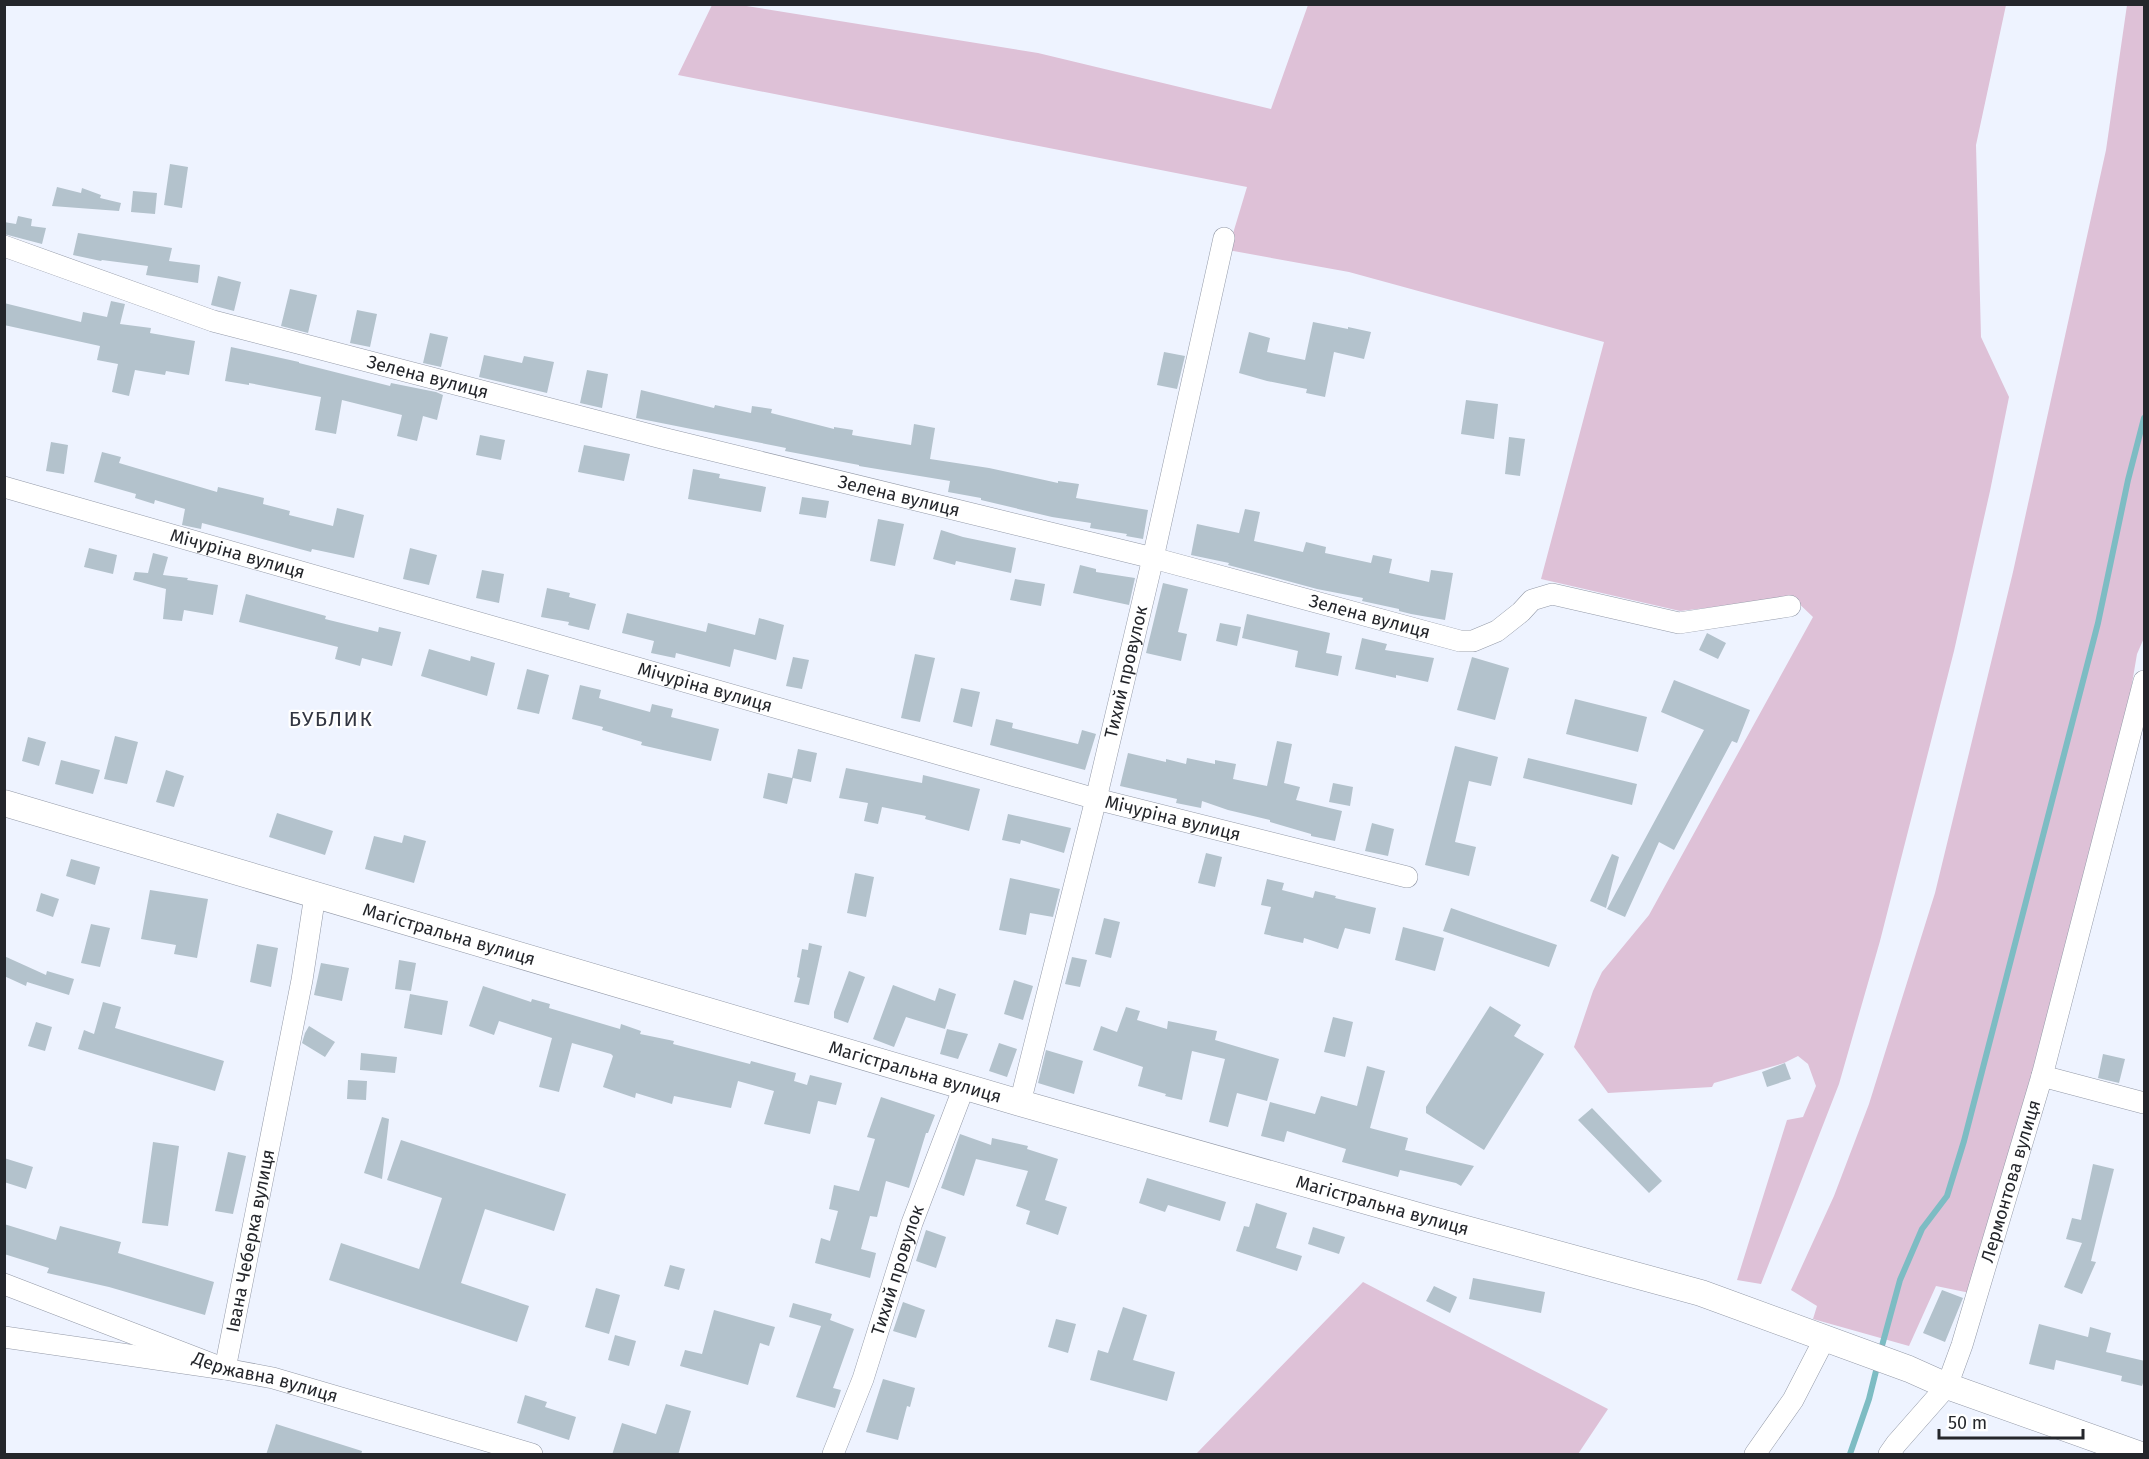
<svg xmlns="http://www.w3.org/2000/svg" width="2149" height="1459" viewBox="0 0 2149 1459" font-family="'Fira Sans',sans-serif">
  <rect width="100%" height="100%" fill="#eef3ff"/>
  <path fill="#dec1d7" d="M 712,5 L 740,5 L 1038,53 L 1271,109 L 1308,5 L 2006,5 L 1976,145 L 1981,337 L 2009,397 L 1990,491 L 1954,651 L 1880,941 L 1839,1084 L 1761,1284 L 1737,1280 L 1787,1120 L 1803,1117 L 1816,1086 L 1808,1064 L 1798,1056 L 1784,1063 L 1714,1083 L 1712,1087 L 1608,1093 L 1574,1047 L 1593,991 L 1602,972 L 1649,915 L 1813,617 L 1793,598 L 1680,611 L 1541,579 L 1604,342 L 1349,272 L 1228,250 L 1247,187 L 678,75 Z
    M 2127,5 L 2144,5 L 2144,638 L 2137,654 L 2123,737 L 2036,1058 L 1970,1293 L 1936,1286 L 1909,1346 L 1813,1319 L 1817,1306 L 1791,1290 L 1834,1196 L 1869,1104 L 1935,893 L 2013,572 L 2106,150 Z
    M 1363,1282 L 1608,1409 L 1578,1454 L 1196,1454 Z"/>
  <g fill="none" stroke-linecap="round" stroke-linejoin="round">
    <path stroke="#7dbcc3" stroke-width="6" d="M 1880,1353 L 1900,1280 L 1922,1229 L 1947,1196 L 1964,1141 L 2098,623 L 2128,480 L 2144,418
      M 1850,1454 L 1869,1399 L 1878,1363"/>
  </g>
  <path fill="#b3c2cc" d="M 170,164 L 188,167 L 182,208 L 164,205 Z
    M 57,187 L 81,193 L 82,188 L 101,195 L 100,198 L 121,203 L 119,211 L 52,206 Z
    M 133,191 L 157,193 L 155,214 L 131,212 Z
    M 18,216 L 32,219 L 31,226 L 46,228 L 42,244 L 4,234 L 4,222 L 16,224 Z
    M 78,233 L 172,248 L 169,261 L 200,265 L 198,283 L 146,275 L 148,266 L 102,260 L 101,261 L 73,255 Z
    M 218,276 L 241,282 L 234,311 L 211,305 Z
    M 290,289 L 317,295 L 308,333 L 281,326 Z
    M 111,301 L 125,304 L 120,324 L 151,328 L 150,333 L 195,341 L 189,375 L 166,371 L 165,375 L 135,370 L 129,396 L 112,392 L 118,364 L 97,360 L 100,346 L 4,325 L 4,303 L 81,322 L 83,312 L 107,317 Z
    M 357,310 L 377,314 L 370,347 L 350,343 Z
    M 1313,322 L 1348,329 L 1348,327 L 1371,332 L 1364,359 L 1334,352 L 1325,397 L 1306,393 L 1307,389 L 1267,381 L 1239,373 L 1249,332 L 1270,338 L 1267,352 L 1305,360 Z
    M 430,333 L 448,337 L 441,367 L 423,363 Z
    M 231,347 L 299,362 L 299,363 L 390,386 L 391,383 L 436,392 L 443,395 L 437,420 L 423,416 L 417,441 L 397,436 L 402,415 L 342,400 L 336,434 L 315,430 L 321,397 L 249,383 L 249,385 L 225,381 Z
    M 1164,352 L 1185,356 L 1177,389 L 1157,385 Z
    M 484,355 L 522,363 L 524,356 L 554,362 L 547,393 L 479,377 Z
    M 587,370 L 608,374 L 602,408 L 580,403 Z
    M 641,390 L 714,408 L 715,405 L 751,413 L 752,406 L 772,409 L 771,413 L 834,429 L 834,427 L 853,430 L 852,435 L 911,445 L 914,424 L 935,428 L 930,459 L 989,468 L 1058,483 L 1058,481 L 1079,484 L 1076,498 L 1148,510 L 1143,539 L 1126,536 L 1127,534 L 1090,528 L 1091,523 L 1052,517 L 981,500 L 981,498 L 948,492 L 950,481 L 859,466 L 859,465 L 785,451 L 786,448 L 636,418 Z
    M 1466,400 L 1498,404 L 1494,439 L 1461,434 Z
    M 480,435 L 505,440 L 501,460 L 476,455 Z
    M 1509,437 L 1525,439 L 1520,476 L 1505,474 Z
    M 51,442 L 68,445 L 64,474 L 46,471 Z
    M 584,445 L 630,454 L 624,481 L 578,472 Z
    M 102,452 L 121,457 L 119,463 L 217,492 L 218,487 L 264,498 L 263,504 L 290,511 L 289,515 L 333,526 L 337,508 L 364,515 L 354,558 L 312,549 L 311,552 L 202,523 L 201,529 L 182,525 L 185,509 L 155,500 L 154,504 L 135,498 L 136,494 L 94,482 Z
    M 693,469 L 720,474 L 719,478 L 766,487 L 761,512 L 688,499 Z
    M 802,497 L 829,501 L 826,518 L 799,514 Z
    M 1245,509 L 1260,512 L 1254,541 L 1303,552 L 1306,542 L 1326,547 L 1325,553 L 1371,563 L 1373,555 L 1392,559 L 1389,573 L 1429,582 L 1431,570 L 1453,573 L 1445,620 L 1411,614 L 1399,611 L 1399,609 L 1362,601 L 1363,598 L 1317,589 L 1228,565 L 1229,563 L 1191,555 L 1197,524 L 1239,533 Z
    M 878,519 L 904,524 L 895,566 L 870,561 Z
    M 941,530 L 963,537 L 1016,548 L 1011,573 L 956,561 L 955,565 L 933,559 Z
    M 89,548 L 117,555 L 113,574 L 84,567 Z
    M 410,548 L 437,555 L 429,585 L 403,579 Z
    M 153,553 L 168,557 L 163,575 L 188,578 L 187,580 L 218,585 L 213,615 L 184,610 L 182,621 L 163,619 L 166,589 L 133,580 L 135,572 L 148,573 Z
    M 1080,565 L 1096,569 L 1096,572 L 1135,578 L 1129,605 L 1073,593 Z
    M 482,570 L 504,574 L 499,603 L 476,598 Z
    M 1015,579 L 1045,584 L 1041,606 L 1010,600 Z
    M 1163,583 L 1188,589 L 1178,632 L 1187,634 L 1181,661 L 1146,653 Z
    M 547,588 L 570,593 L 569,597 L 596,604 L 589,630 L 568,625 L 569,622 L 541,617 Z
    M 246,594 L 326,616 L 325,619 L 378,632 L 379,627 L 401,632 L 392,666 L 362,658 L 360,666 L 335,659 L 338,647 L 239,622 Z
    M 627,613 L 706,632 L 708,623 L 755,635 L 759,618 L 784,625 L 776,660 L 734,649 L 730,667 L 676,653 L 675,658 L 651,653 L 654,641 L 622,633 Z
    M 1247,614 L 1330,633 L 1326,653 L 1342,656 L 1338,676 L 1295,667 L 1298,651 L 1242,638 Z
    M 1220,623 L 1241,627 L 1237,646 L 1216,641 Z
    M 1707,633 L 1726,643 L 1718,659 L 1699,650 Z
    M 1362,638 L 1387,644 L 1385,650 L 1434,658 L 1428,682 L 1396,675 L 1396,678 L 1355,669 Z
    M 429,649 L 470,661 L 471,656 L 495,663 L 487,696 L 421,676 Z
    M 915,654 L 935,658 L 920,722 L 901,718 Z
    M 793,657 L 809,660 L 802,689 L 786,686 Z
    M 1472,657 L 1509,668 L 1495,720 L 1457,710 Z
    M 527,669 L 549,675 L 539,714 L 517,709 Z
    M 1674,680 L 1750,710 L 1737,743 L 1732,741 L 1674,850 L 1659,842 L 1625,917 L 1607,909 L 1704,730 L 1661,712 Z
    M 580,685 L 601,690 L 599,698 L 650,712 L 652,704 L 673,709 L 671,717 L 719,729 L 711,761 L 641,745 L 642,742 L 602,730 L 603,727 L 572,719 Z
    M 961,688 L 980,692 L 972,727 L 953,722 Z
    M 1575,699 L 1647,717 L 1638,752 L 1566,734 Z
    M 996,719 L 1013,723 L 1012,728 L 1078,744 L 1082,730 L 1096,734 L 1085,770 L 990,745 Z
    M 115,736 L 138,742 L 127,784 L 104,779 Z
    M 28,737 L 46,742 L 39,766 L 22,761 Z
    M 1277,741 L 1292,744 L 1284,783 L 1300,787 L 1296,800 L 1342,811 L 1335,841 L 1311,836 L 1311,834 L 1270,822 L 1270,820 L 1228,810 L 1202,801 L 1201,808 L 1176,803 L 1177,799 L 1120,786 L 1128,753 L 1166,762 L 1166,759 L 1186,764 L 1187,758 L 1215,764 L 1215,760 L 1236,764 L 1233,779 L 1267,786 Z
    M 1455,746 L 1498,757 L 1491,786 L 1469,781 L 1455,842 L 1476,847 L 1469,876 L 1425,865 Z
    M 798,749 L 817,753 L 811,782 L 793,778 L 787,804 L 763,798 L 768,773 L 792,778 Z
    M 1528,758 L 1637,784 L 1632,805 L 1523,778 Z
    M 61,760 L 100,770 L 93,794 L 55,784 Z
    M 846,768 L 922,783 L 923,775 L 980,789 L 969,831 L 925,819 L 926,816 L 882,807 L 878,824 L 864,821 L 868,803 L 839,798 Z
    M 166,770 L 184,776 L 174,807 L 156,802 Z
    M 1333,783 L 1353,787 L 1350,806 L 1329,802 Z
    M 277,813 L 333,831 L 325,855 L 269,837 Z
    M 1008,814 L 1071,828 L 1064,853 L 1021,840 L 1020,844 L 1002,840 Z
    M 1372,823 L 1394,829 L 1388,856 L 1365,851 Z
    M 404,835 L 426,841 L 414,883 L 365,869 L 374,836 L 402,843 Z
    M 1206,853 L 1222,857 L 1215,887 L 1198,883 Z
    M 1612,854 L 1619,857 L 1606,908 L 1590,901 Z
    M 71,859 L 100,867 L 95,885 L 66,876 Z
    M 855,873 L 874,877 L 866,917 L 847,913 Z
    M 1010,878 L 1060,889 L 1053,917 L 1030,913 L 1026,935 L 999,930 Z
    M 1267,879 L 1284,883 L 1282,890 L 1313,898 L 1315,891 L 1336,896 L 1335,898 L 1376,908 L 1370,934 L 1345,928 L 1338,949 L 1304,938 L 1303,943 L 1264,934 L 1271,907 L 1261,905 Z
    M 150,890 L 208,899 L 197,958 L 174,954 L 176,945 L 141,939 Z
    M 41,893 L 59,899 L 53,917 L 36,911 Z
    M 1451,908 L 1557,945 L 1549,967 L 1443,931 Z
    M 1104,918 L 1120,922 L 1111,958 L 1095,954 Z
    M 91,924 L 110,928 L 100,967 L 81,963 Z
    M 1403,927 L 1444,938 L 1435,971 L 1395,960 Z
    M 809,943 L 822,946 L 809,1005 L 794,1002 L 800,978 L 797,977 L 802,949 L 808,950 Z
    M 257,944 L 278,948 L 271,987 L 250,982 Z
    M 4,956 L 46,975 L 47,971 L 74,979 L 69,995 L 27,982 L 26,986 L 4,976 Z
    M 1072,957 L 1087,960 L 1080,987 L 1065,984 Z
    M 399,960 L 416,963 L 411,991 L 395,989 Z
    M 321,963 L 349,968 L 342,1001 L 314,995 Z
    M 849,971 L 865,977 L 848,1023 L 834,1018 L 834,1012 Z
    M 1014,980 L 1033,986 L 1023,1020 L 1004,1014 Z
    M 893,985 L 935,1001 L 939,988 L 956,994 L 945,1029 L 906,1017 L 894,1047 L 873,1039 Z
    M 483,986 L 531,1002 L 532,999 L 550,1004 L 549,1008 L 620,1029 L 621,1024 L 641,1031 L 640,1034 L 674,1041 L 673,1044 L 750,1064 L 751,1061 L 796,1073 L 794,1081 L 807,1085 L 810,1075 L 842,1083 L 836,1105 L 818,1101 L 810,1134 L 764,1124 L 774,1091 L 738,1081 L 731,1108 L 674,1096 L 672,1104 L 636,1093 L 635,1098 L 603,1087 L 613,1056 L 611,1054 L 572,1043 L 559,1092 L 539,1087 L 552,1038 L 499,1021 L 494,1035 L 469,1026 Z
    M 410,994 L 448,1001 L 442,1035 L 404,1028 Z
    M 103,1002 L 121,1007 L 115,1028 L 224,1061 L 215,1091 L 78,1049 L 84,1030 L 94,1034 Z
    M 1490,1006 L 1521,1025 L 1514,1036 L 1544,1054 L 1484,1150 L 1426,1113 L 1426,1107 Z
    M 1126,1007 L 1140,1011 L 1137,1020 L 1167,1029 L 1168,1021 L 1217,1031 L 1215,1040 L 1279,1059 L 1267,1101 L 1237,1093 L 1228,1127 L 1209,1122 L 1225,1059 L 1192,1051 L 1182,1100 L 1165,1096 L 1166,1094 L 1138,1086 L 1143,1067 L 1093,1050 L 1101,1026 L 1117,1032 Z
    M 1333,1017 L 1353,1022 L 1345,1057 L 1324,1052 Z
    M 36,1022 L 52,1027 L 45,1051 L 28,1046 Z
    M 309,1026 L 335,1042 L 325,1057 L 302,1043 L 305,1033 Z
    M 947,1029 L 968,1034 L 958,1059 L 940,1054 Z
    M 999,1043 L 1017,1049 L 1007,1077 L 989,1071 Z
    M 1046,1050 L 1083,1061 L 1074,1094 L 1038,1083 Z
    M 361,1053 L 397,1057 L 395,1073 L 360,1070 Z
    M 2103,1054 L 2125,1059 L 2119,1083 L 2098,1078 Z
    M 1785,1063 L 1791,1079 L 1767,1087 L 1762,1072 Z
    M 1367,1066 L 1385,1071 L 1370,1128 L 1408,1138 L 1405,1150 L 1474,1166 L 1461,1186 L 1456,1183 L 1400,1170 L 1398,1177 L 1342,1162 L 1346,1149 L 1287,1131 L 1284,1142 L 1261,1136 L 1270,1102 L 1315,1114 L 1321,1096 L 1357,1106 Z
    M 348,1080 L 367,1081 L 366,1100 L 347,1099 Z
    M 881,1097 L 935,1115 L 928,1133 L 926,1133 L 909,1188 L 886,1181 L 877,1217 L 870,1216 L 861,1249 L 876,1253 L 870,1278 L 815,1263 L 821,1238 L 830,1241 L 838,1211 L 829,1209 L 834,1185 L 859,1191 L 875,1139 L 867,1137 Z
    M 1592,1108 L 1662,1181 L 1649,1193 L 1578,1120 Z
    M 382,1117 L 389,1119 L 382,1179 L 364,1173 Z
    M 960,1134 L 991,1145 L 992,1138 L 1028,1146 L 1027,1149 L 1058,1159 L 1045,1200 L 1067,1207 L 1058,1235 L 1026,1224 L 1030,1211 L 1016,1206 L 1028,1171 L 976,1159 L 964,1196 L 941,1188 Z
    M 401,1140 L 566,1194 L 554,1231 L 485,1209 L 461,1283 L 529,1306 L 517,1342 L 329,1280 L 341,1243 L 419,1269 L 442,1198 L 387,1180 Z
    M 153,1142 L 179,1146 L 168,1226 L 142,1223 Z
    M 228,1152 L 246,1156 L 233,1214 L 215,1211 Z
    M 4,1158 L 33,1167 L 26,1189 L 4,1182 Z
    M 2093,1164 L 2114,1169 L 2091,1261 L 2096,1262 L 2082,1294 L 2064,1287 L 2082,1243 L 2066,1239 L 2072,1218 L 2081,1220 Z
    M 1147,1178 L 1226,1202 L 1220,1221 L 1168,1205 L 1165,1212 L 1139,1203 Z
    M 1256,1203 L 1287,1213 L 1276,1248 L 1302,1256 L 1297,1271 L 1236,1251 L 1244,1226 L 1249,1227 Z
    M 4,1224 L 56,1240 L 60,1226 L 121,1242 L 118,1253 L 214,1282 L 205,1315 L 109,1287 L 47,1273 L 49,1268 L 4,1254 Z
    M 1313,1227 L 1345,1237 L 1339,1254 L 1308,1244 Z
    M 926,1230 L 946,1237 L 936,1268 L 916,1261 Z
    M 670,1265 L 685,1269 L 679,1290 L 664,1286 Z
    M 1473,1278 L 1545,1292 L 1541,1313 L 1469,1299 Z
    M 1434,1286 L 1457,1297 L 1450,1313 L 1426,1301 Z
    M 596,1288 L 620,1295 L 609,1334 L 585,1327 Z
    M 1942,1290 L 1963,1298 L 1945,1342 L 1923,1333 Z
    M 903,1302 L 925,1310 L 916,1338 L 893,1331 Z
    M 793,1303 L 832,1314 L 830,1320 L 854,1329 L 833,1388 L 841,1390 L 835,1408 L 796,1397 L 821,1326 L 789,1317 Z
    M 1123,1307 L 1147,1315 L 1133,1360 L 1175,1372 L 1167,1401 L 1090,1380 L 1098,1350 L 1108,1353 Z
    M 714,1310 L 775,1327 L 769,1346 L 760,1343 L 748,1385 L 680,1366 L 685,1350 L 702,1354 Z
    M 1056,1319 L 1076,1324 L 1068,1353 L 1048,1347 Z
    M 2039,1324 L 2088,1337 L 2090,1327 L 2111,1333 L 2106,1352 L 2145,1361 L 2145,1377 L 2142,1386 L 2121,1381 L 2122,1376 L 2056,1360 L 2054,1370 L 2029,1364 Z
    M 615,1335 L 636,1341 L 629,1366 L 608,1360 Z
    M 883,1379 L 915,1388 L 910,1407 L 907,1406 L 898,1440 L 866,1432 Z
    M 525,1395 L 547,1402 L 545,1407 L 576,1417 L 569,1440 L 517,1423 Z
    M 666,1404 L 691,1411 L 678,1455 L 612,1455 L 622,1423 L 656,1434 Z
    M 276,1424 L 362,1451 L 361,1455 L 266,1455 Z"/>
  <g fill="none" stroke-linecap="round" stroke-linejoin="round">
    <defs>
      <g id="minor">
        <path id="s1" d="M 4,246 L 213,321 L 662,438 L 1153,558 L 1460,641 L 1473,641 L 1497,631 L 1521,612 L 1532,600 L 1552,594 L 1679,623 L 1790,606"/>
        <path id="s2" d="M 4,487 L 1096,799 L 1407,877"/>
        <path d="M 2042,1076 L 2144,1103"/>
        <path id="s3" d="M 1020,1103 L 1096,799 L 1153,558 L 1224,238"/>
        <path id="s4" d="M 4,1284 L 225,1369 L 273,1378 L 532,1454"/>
        <path id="s5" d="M 4,1337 L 225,1369 L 302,980 L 315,895"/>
        <path id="s6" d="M 833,1454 L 863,1379 L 912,1223 L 964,1087"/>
        <path d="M 1755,1454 L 1793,1400 L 1825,1338"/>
        <path id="s7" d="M 1889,1454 L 1896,1444 L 1947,1386 L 1962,1345 L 2042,1076 L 2144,681"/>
      </g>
      <g id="major">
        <path id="s8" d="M 4,803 L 1020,1103 L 1433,1220 L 1701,1293 L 1909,1369 L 1947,1386 L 2138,1454"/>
      </g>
    </defs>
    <use href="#minor" stroke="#949aa8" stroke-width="22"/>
    <use href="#major" stroke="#949aa8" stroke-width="27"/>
    <use href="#minor" stroke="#fff" stroke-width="21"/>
    <use href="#major" stroke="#fff" stroke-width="26"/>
  </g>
  <g text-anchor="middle" stroke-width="4.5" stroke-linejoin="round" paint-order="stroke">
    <g font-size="18" fill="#24262b" stroke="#fff">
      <text dy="6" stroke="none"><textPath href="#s1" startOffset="444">Зелена вулиця</textPath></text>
      <text dy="6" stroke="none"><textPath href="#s1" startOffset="930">Зелена вулиця</textPath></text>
      <text dy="6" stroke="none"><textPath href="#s2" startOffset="243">Мічуріна вулиця</textPath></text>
      <text dy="6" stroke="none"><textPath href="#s1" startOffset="1416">Зелена вулиця</textPath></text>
      <text dy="6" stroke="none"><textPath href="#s3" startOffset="444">Тихий провулок</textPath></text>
      <text dy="6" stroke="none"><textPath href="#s2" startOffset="729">Мічуріна вулиця</textPath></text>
      <text dy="6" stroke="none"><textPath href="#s2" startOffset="1215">Мічуріна вулиця</textPath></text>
      <text dy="6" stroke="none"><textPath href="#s8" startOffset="464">Магістральна вулиця</textPath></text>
      <text dy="6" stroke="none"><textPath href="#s8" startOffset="950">Магістральна вулиця</textPath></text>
      <text dy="6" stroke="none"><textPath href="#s7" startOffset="304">Лермонтова вулиця</textPath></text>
      <text dy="6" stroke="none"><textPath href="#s8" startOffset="1436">Магістральна вулиця</textPath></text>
      <text dy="6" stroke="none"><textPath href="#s5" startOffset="354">Івана Чеберка вулиця</textPath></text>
      <text dy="6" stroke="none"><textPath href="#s6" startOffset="195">Тихий провулок</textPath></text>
      <text dy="6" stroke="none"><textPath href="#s4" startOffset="278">Державна вулиця</textPath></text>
    </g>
    <g font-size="21" letter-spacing="1.5" fill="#323642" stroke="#fff">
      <text x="331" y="726">БУБЛИК</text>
    </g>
  </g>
  <rect width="2149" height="1459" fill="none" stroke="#24262b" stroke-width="12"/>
  <path d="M1939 1429v9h144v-9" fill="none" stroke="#24262b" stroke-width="3"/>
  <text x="1948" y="1429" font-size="18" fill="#24262b" stroke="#ffffff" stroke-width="4.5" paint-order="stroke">50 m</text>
</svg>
